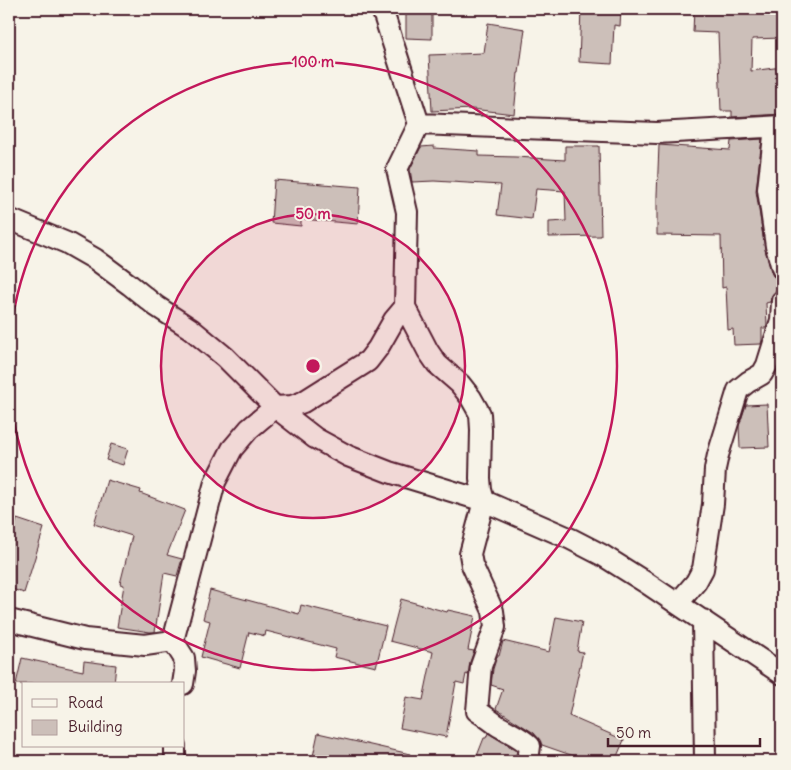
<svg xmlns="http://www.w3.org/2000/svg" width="791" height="770" viewBox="0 0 791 770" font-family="Delius,sans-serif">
  <rect width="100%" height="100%" fill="#f7f3e8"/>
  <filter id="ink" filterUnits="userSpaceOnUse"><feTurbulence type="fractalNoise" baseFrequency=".02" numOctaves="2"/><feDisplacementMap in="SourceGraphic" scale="10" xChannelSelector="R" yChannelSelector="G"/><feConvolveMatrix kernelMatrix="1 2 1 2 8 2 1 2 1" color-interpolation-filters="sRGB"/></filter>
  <g filter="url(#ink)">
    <path fill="#ccbfb9" stroke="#4a1f2b" d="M 406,9 L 432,9 L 432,39 L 406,38 Z
      M 581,9 L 621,9 L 620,26 L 614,25 L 612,64 L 579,62 Z
      M 694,9 L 727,9 L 727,12 L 782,9 L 782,38 L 752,39 L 751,71 L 782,67 L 782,114 L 732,117 L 732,111 L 721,111 L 718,33 L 693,32 Z
      M 488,23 L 525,29 L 519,73 L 518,73 L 514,114 L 472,109 L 432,111 L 429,55 L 484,53 Z
      M 762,139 L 756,191 L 765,249 L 771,271 L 773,276 L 779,279 L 782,280 L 782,289 L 776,291 L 772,295 L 770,302 L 766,303 L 767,326 L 766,328 L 762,328 L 762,340 L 761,344 L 734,345 L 733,329 L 728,330 L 726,287 L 722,288 L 721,236 L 657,235 L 657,195 L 659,145 L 730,150 L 731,141 Z
      M 434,146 L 434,148 L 479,151 L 479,156 L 516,157 L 565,160 L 565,146 L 599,146 L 601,236 L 549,237 L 549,222 L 566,221 L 565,191 L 536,189 L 532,219 L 497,215 L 501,185 L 434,181 L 412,182 L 410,169 L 421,147 Z
      M 274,180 L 360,187 L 358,224 L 301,219 L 301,226 L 271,223 Z
      M 767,404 L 769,447 L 740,448 L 739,426 L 746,405 Z
      M 111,444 L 128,449 L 123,465 L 106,460 Z
      M 107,480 L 141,490 L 140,493 L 185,510 L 167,555 L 182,559 L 177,576 L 164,573 L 155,632 L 150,632 L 117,627 L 124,585 L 120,584 L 132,536 L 94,524 Z
      M 17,519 L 44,528 L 24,593 L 9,588 L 9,545 Z
      M 210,590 L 299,614 L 301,605 L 386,626 L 376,667 L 334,657 L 336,649 L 266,631 L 265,636 L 249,632 L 240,668 L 201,657 L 210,621 L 203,619 Z
      M 401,599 L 447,612 L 448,610 L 475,616 L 468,650 L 474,651 L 470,662 L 468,675 L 466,674 L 464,684 L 456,682 L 446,737 L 400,728 L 406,697 L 423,700 L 433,652 L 390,641 Z
      M 556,617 L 582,622 L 577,651 L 583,652 L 569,716 L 624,740 L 615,761 L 588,761 L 542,745 L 538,738 L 534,733 L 496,709 L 503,689 L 491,685 L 493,669 L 497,656 L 499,656 L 503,641 L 549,652 Z
      M 22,658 L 83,671 L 84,661 L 116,665 L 114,684 L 16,684 Z
      M 318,733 L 410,754 L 410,761 L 312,761 Z
      M 488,733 L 517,751 L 514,761 L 475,761 L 484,738 L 486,738 Z"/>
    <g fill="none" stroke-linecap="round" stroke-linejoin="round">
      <defs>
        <path id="minor" d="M 382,9 L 419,124 L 397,169 L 407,212 L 405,307 L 428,351 L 437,364 L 460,384 L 471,398 L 480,414 L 481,430 L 480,478 L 481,490 L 484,501 L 470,554 L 472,565 L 493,611 L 495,627 L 481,666 L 477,711 C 484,715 490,720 497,725 C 508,732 521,737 530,746 L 528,761
          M 419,124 L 657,133 L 782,126
          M 775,127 L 768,189 L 776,246 L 782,268
          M 9,219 L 67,243 L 95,259 L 130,285 L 156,306 L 191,329 L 225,357 L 275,407 L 315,438 L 348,456 L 389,472 L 484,501 L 571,539 L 602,555 L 645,582 L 782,674
          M 678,603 L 696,582 L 703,569 L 713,504 L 715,469 L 718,455 L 738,390 L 748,382 L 762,374 L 767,365 L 781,320 L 782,301
          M 9,620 L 85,639 L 145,645 L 173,641 L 215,482 L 232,449 L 249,429 L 275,407 L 292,406 L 303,402 L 368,361 L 378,348 L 394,320 L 405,307
          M 703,620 L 705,761
          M 173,641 L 184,658 L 185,671 L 183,684
          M 175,761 L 175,746"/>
      </defs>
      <use href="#minor" stroke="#4a1f2b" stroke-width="24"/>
      <use href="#minor" stroke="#f7f3e8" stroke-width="20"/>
    </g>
  </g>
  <circle cx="313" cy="366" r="152" fill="#c2185b" fill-opacity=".12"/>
  <g fill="none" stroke="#c2185b" stroke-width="2.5">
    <circle cx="313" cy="366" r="152"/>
    <circle cx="313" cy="366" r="304"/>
  </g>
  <circle cx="313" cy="366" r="8" fill="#c2185b" stroke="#f7f3e8" stroke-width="2.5"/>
  <g font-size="15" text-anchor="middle" font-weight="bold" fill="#c2185b" stroke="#f7f3e8" stroke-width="4" stroke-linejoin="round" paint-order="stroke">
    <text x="313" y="67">100 m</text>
    <text x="313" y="219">50 m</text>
  </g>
  <rect width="791" height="770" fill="none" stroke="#f7f3e8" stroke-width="30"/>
  <rect x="15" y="15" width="761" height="740" fill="none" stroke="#4a1f2b" stroke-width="2" filter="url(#ink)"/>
  <rect x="22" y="682" width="162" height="65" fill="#f7f3e8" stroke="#b29e9c"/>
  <rect x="32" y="699" width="25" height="8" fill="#f7f3e8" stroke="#b29e9c"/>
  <text x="68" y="708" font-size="15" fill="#4a1f2b">Road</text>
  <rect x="32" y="720" width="25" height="15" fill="#ccbfb9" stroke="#b29e9c"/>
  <text x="68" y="732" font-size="15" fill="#4a1f2b">Building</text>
  <path d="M608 738v8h152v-8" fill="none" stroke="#4a1f2b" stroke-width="2.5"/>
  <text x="616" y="738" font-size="15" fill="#4a1f2b" stroke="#f7f3e8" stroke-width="4" paint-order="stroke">50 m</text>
</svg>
